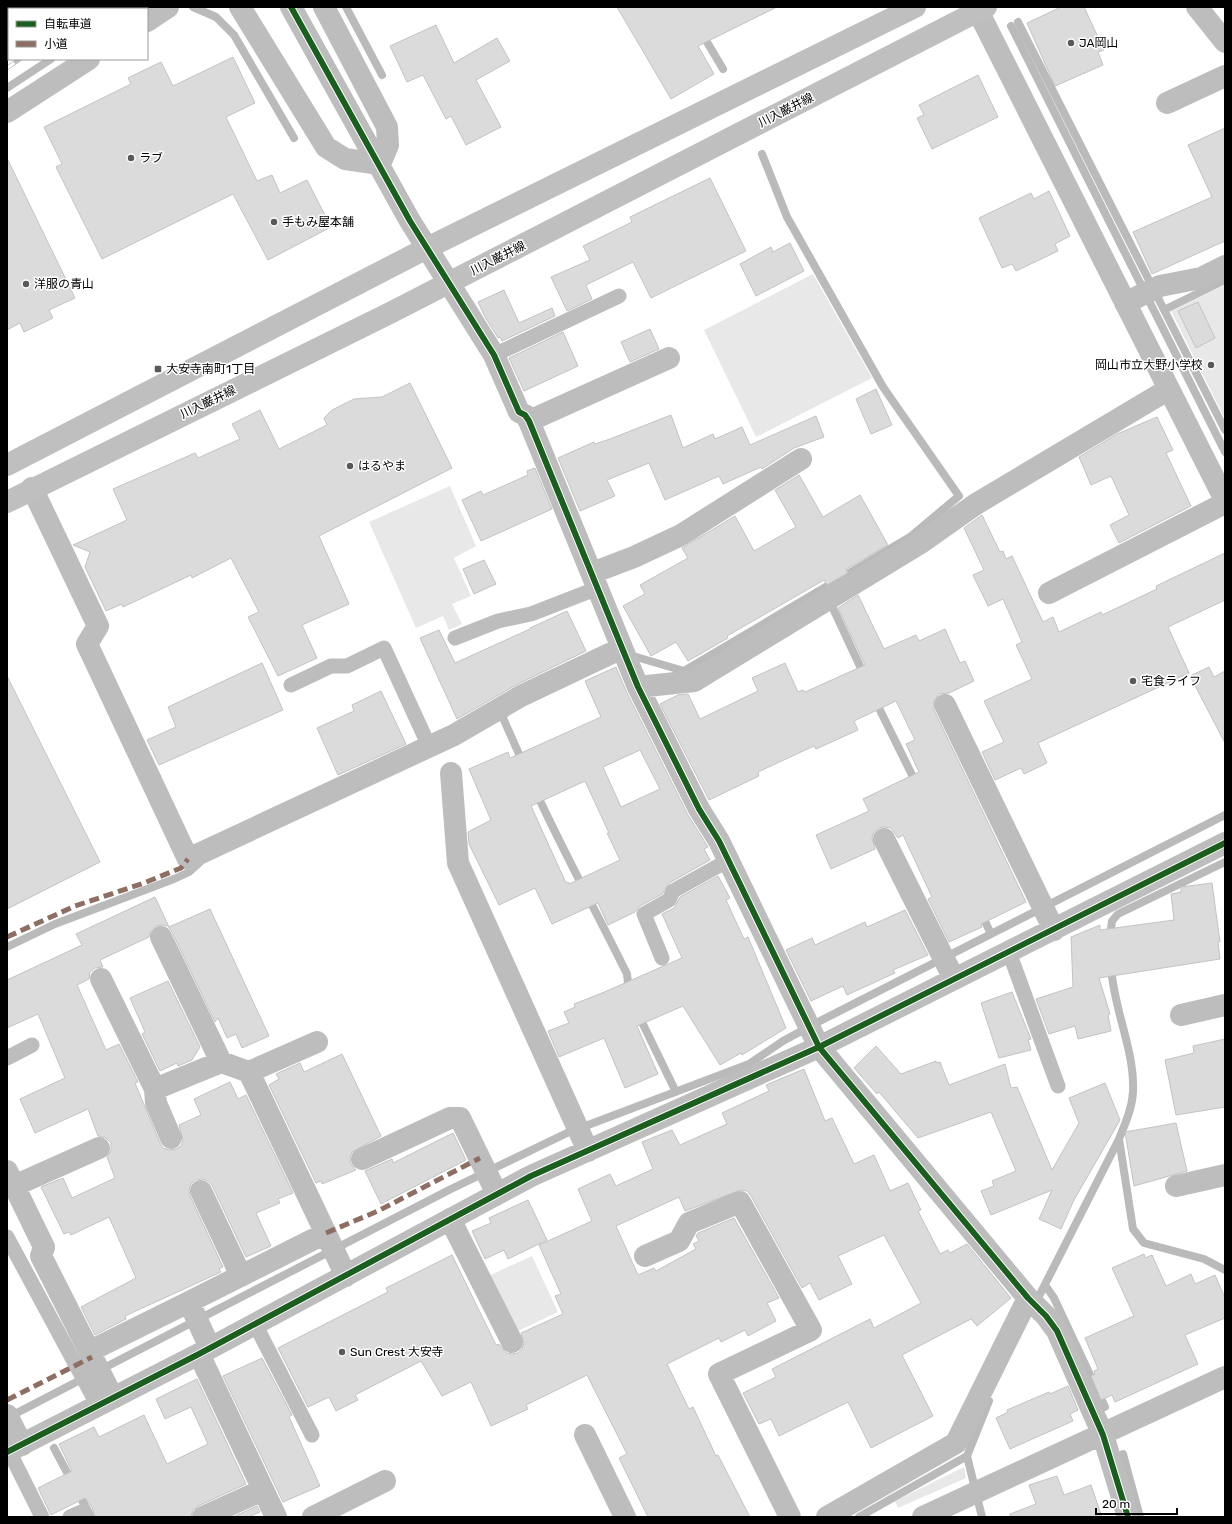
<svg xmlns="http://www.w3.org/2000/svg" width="1232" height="1524" viewBox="0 0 1232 1524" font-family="Rubik,'Noto Sans JP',sans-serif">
  <rect width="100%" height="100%" fill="#fff"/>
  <path fill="#e8e8e8" d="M 813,274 L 872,378 L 756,437 L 704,330 Z
    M 1225,285 L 1225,419 L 1171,311 Z
    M 450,486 L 476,546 L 454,558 L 471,596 L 452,604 L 462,624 L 449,630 L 443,616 L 416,628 L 369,522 Z
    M 532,1256 L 558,1312 L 514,1333 L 486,1277 Z
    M 964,1467 L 966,1478 L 898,1508 L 895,1501 Z"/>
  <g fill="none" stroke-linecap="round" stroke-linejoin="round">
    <path stroke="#bababa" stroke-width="8" d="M 193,7 L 216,17 L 234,35 L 294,138
      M 346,7 L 382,75
      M 126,9 L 129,7
      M 1018,22 L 1225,430
      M 1011,26 L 1225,452
      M 701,32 L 723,69
      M 7,88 L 51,59
      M 1164,310 L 1225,280
      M 831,604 L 865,677
      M 628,657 L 633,656 L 684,671 L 910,537 L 959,496 L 883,387 L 787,217 L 762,154
      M 875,700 L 917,785
      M 503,718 L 523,763
      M 536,792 C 564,853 597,913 627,974 L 629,993
      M 981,913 L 991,934
      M 1110,938 L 1112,921 L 1118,914 L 1225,862
      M 7,947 L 55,924 L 174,879 L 189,872 L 200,862
      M 638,1014 L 676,1092
      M 1119,1139 L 1133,1229 L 1144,1243 L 1204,1259 L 1225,1270
      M 1045,1285 L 1054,1298 L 1105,1407
      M 1035,1304 L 1119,1139 C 1125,1124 1132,1109 1133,1092 C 1135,1050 1113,1008 1111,966
      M 100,1370 L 451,1189 L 567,1133 L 749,1064 L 783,1041 L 818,1022 L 1225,815
      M 9,1417 L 86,1377
      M 54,1448 L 91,1517
      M 1123,1454 L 1140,1517
      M 967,1456 L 982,1517
      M 859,1517 L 967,1456 L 989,1401"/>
  </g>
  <path fill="#dbdbdb" stroke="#c3c3c3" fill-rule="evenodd" d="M 617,7 L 777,7 L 698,46 L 714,74 L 671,99 Z
    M 1061,7 L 1084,7 L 1104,50 L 1098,52 L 1103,65 L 1055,86 L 1027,23 Z
    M 436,25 L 454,63 L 497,38 L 510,61 L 476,80 L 501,127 L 466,145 L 451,116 L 446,119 L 423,75 L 407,82 L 390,46 Z
    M 233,57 L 255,103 L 226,117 L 257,181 L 272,175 L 280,193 L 307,180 L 331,227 L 268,260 L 233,194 L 102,259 L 56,167 L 62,164 L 44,127 L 131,84 L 128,78 L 161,62 L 173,86 Z
    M 978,75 L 998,117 L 932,149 L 917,118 L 924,115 L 919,105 Z
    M 1225,128 L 1225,241 L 1152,274 L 1133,232 L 1212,197 L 1188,145 Z
    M 7,158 L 75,298 L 49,310 L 53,318 L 24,332 L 20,323 L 7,330 Z
    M 710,178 L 746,251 L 651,298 L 633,262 L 586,285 L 592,299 L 567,311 L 551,277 L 590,260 L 583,246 L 632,222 L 630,217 Z
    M 1049,191 L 1070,236 L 1055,244 L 1058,251 L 1016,271 L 1012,264 L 1002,268 L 979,218 L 1031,193 L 1034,199 Z
    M 790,243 L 804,271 L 756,296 L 740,264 L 771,247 L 773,252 Z
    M 504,290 L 519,323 L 552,308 L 555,316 L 502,341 L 500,337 L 498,338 L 485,317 L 478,302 Z
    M 1198,302 L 1215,338 L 1196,348 L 1178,311 Z
    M 650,329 L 659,349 L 630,362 L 621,342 Z
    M 563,332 L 578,366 L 524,391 L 509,358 Z
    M 410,383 L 452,468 L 319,536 L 349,604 L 302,625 L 317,658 L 278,676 L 248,617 L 259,612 L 231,558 L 192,578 L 191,575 L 123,607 L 122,604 L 106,611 L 85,567 L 90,552 L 73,545 L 127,520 L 113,489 L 195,453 L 198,458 L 240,439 L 232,424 L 260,410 L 279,449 L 327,425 L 324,418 L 332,410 L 354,399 L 382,397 Z
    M 876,389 L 892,425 L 871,434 L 856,399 Z
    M 671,415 L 683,448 L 713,434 L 715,439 L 742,427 L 750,445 L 816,416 L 824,437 L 794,448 L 762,469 L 761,467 L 723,484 L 719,476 L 665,500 L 649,463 L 607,480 L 615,496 L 580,511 L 558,458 L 594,442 L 595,444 L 610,439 Z
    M 1157,417 L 1173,450 L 1166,453 L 1191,506 L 1119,543 L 1110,525 L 1129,515 L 1111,476 L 1091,485 L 1079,457 L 1117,434 Z
    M 535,468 L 552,509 L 481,541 L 462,500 L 481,491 L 483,495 L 528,475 L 527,471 Z
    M 799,475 L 823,517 L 860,495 L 888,545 L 846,569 L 848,573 L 827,585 L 824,580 L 727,636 L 728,638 L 688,661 L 676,642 L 651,656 L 623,606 L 645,594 L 640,585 L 688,558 L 682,548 L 735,516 L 754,551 L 796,527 L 775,490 Z
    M 982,515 L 1000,552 L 1003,551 L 1006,559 L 1012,556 L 1043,622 L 1053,617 L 1059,632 L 1101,612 L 1102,615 L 1157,589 L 1156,586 L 1225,553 L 1225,600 L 1168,627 L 1189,673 L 1038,743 L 1047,763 L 1024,774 L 1021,768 L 995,780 L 982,752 L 1004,742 L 984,701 L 1032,679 L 1016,645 L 1022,642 L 1003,599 L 988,606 L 973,575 L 984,570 L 964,528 Z
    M 484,560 L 496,584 L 474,594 L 463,569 Z
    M 858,595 L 884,649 L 916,635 L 919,641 L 945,629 L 960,663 L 965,661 L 974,681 L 949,693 L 939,694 L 934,701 L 934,710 L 1026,902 L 981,924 L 982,927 L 949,942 L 928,899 L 932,897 L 903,835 L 898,838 L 891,828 L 884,827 L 879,828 L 874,832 L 872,838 L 875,849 L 831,869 L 816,835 L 869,811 L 863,799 L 919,772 L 906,744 L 915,740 L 896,701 L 854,721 L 858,730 L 816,749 L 814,746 L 758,772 L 759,776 L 709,800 L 660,704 L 678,695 L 688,694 L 700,719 L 758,691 L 752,678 L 785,663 L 798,692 L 803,690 L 805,692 L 865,665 L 838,608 Z
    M 567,611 L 586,651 L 516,685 L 457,719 L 420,638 L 439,630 L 455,663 L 530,629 L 530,628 Z
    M 262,663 L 283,710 L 159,765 L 147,740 L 176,727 L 168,707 Z
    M 616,667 L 627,693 L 688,815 L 708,847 L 704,849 L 710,860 L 669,883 L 662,894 L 640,906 L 635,912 L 608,925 L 598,903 L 552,924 L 535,888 L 499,905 L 469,844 L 468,832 L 491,820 L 469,769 L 508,752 L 510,758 L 601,717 L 585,681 ZM 640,750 L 660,789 L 621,807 L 603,767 ZM 585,781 L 609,833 L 607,833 L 620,860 L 569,884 L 568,882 L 566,883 L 531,806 Z
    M 1209,667 L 1214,677 L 1225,671 L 1225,743 L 1190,676 Z
    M 7,676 L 100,862 L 7,909 Z
    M 381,691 L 406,744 L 338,775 L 317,728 L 354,711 L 352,705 Z
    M 718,876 L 730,898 L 726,900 L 744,939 L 748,937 L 786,1028 L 742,1055 L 741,1053 L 720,1065 L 683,1006 L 637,1026 L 658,1074 L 625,1088 L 604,1038 L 559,1057 L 548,1031 L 569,1023 L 564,1012 L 575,1007 L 574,1004 L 602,993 L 682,958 L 662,914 L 674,908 L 680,897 Z
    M 1212,883 L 1220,942 L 1218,942 L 1220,959 L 1099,978 L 1110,1014 L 1108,1015 L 1111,1031 L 1078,1039 L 1075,1026 L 1049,1034 L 1036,999 L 1073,987 L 1071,937 L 1100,925 L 1100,930 L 1174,920 L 1171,894 L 1181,892 L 1181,887 Z
    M 155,897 L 169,927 L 210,909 L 269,1036 L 242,1048 L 236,1034 L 227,1038 L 218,1018 L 215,1022 L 172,932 L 168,926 L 162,925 L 156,926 L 151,930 L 149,937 L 100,960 L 103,967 L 95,968 L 90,972 L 89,979 L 77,985 L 106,1050 L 119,1044 L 138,1082 L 135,1083 L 160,1143 L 163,1148 L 169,1150 L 176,1149 L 181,1146 L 183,1140 L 179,1125 L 201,1115 L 194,1099 L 230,1082 L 238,1099 L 246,1095 L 293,1193 L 278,1199 L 280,1203 L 256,1213 L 271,1246 L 246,1257 L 212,1185 L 208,1181 L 202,1179 L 195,1180 L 191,1184 L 189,1190 L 190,1196 L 223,1267 L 219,1269 L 221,1272 L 125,1316 L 126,1319 L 95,1335 L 81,1307 L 136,1278 L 109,1217 L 71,1235 L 69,1232 L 64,1234 L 41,1187 L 63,1178 L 72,1198 L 115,1178 L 107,1157 L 111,1150 L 111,1143 L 106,1138 L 98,1136 L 88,1109 L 35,1133 L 20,1099 L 65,1078 L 38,1014 L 7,1028 L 7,980 L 82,945 L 76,934 Z
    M 905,910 L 928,955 L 893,970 L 895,973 L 847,995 L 843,986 L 811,1001 L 786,950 L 812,938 L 815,945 L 865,922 L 867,927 Z
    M 168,981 L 200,1047 L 192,1060 L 178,1066 L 177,1063 L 160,1071 L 142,1034 L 145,1032 L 130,998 Z
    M 1012,992 L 1031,1039 L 1028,1040 L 1031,1050 L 999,1058 L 981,1003 Z
    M 1225,1039 L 1225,1107 L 1176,1115 L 1165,1060 L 1194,1053 L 1193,1046 Z
    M 876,1046 L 901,1074 L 936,1061 L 936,1063 L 940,1062 L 949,1085 L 1005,1064 L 1011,1088 L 1017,1087 L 1052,1170 L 1079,1123 L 1069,1098 L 1105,1083 L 1120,1120 L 1074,1200 L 1061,1229 L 1039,1219 L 1052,1190 L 991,1215 L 981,1191 L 994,1186 L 992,1181 L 1016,1171 L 991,1112 L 918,1138 L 879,1092 L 877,1094 L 854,1068 Z
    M 342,1054 L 381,1136 L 352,1152 L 350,1158 L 351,1164 L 356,1170 L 322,1184 L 321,1181 L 316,1183 L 269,1085 L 279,1079 L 276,1074 L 300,1063 L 304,1072 Z
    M 804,1069 L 825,1121 L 832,1118 L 854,1164 L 874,1155 L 890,1191 L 908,1183 L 921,1210 L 918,1211 L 940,1254 L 948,1250 L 950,1253 L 967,1244 L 1011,1298 L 977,1326 L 971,1319 L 902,1355 L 933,1416 L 871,1448 L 848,1402 L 779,1436 L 771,1419 L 759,1424 L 743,1393 L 776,1377 L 772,1369 L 870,1319 L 874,1328 L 921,1303 L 884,1235 L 838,1256 L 852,1284 L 819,1300 L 810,1283 L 802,1288 L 751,1196 L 747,1191 L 741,1190 L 685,1211 L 679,1197 L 616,1226 L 638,1275 L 654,1268 L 656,1271 L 696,1249 L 693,1244 L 699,1241 L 696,1236 L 698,1233 L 734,1218 L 779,1298 L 767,1303 L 776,1321 L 748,1336 L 745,1330 L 721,1342 L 719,1338 L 667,1364 L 689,1409 L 693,1407 L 716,1456 L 718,1455 L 750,1517 L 648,1517 L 619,1458 L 627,1454 L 587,1375 L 526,1405 L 528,1409 L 491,1426 L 471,1382 L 442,1396 L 421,1361 L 355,1395 L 358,1400 L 336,1411 L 329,1397 L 308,1407 L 278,1348 L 388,1292 L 386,1288 L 452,1255 L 496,1345 L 499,1344 L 506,1353 L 512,1354 L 518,1353 L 522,1349 L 524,1343 L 521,1333 L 563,1314 L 555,1296 L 561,1294 L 539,1245 L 592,1221 L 578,1189 L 610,1174 L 616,1186 L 653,1169 L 642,1142 L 672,1130 L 680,1145 L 727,1124 L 722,1113 L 769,1091 L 766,1085 Z
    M 1176,1123 L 1187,1171 L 1134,1186 L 1125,1132 Z
    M 453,1133 L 466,1160 L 381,1204 L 365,1171 L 392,1159 L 393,1163 Z
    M 528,1200 L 547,1240 L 508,1259 L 504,1250 L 485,1259 L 472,1231 L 491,1223 L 489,1218 Z
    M 1144,1254 L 1145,1258 L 1152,1255 L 1166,1286 L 1191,1274 L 1195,1284 L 1215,1275 L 1225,1298 L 1225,1318 L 1185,1335 L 1198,1364 L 1115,1402 L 1112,1395 L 1101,1400 L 1091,1376 L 1095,1374 L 1094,1371 L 1098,1369 L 1085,1338 L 1134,1316 L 1112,1268 Z
    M 262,1358 L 292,1415 L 289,1417 L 320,1486 L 283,1502 L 223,1376 Z
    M 197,1379 L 246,1484 L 198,1506 L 193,1510 L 191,1517 L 95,1517 L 92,1507 L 85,1498 L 51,1515 L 38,1488 L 72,1471 L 59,1444 L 94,1427 L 99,1437 L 144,1415 L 167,1464 L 208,1444 L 191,1407 L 165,1419 L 156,1399 Z
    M 1068,1386 L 1078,1410 L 1070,1414 L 1073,1421 L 1010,1449 L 996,1418 L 1008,1412 L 1007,1410 L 1049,1392 L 1050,1394 Z
    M 1057,1476 L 1064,1495 L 1091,1485 L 1102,1517 L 1010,1517 L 1010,1514 L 1036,1504 L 1029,1485 Z
    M 257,1506 L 260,1512 L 248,1517 L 233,1517 Z"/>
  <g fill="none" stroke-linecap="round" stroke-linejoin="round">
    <path stroke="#bdbdbd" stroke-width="15" d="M 494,355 L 619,296
      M 455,638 L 498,621 L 531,614 L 598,588
      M 291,685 L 331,666 L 347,666 L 384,648 L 429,746
      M 1009,952 L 1058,1086
      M 662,958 L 644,914 L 669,900 L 673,891 L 729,860
      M 7,1058 L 32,1045
      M 7,1237 L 98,1406
      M 255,1324 L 312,1435
      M 9,1451 L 42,1517
      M 70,1517 L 84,1511"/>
    <path stroke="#bdbdbd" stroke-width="22" d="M 240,7 L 326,147 L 345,159 L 380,164
      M 291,7 L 410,221 L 494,355 L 519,412 L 525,415 L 529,421 L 638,687 L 699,809 L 719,841 L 819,1047 L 1028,1298 L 1046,1316 L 1057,1331 L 1103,1435 L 1128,1517
      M 324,7 L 387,127 L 388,145 L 380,164
      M 1197,7 L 1225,42
      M 978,11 L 1225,500
      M 147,21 L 168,7
      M 1167,103 L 1225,76
      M 7,112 L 89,59
      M 1125,303 L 1160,286 L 1201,278 L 1225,266
      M 529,421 L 669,358
      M 32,488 L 98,626 L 87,644 L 188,859 L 454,735 L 521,696 L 622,648
      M 592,573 L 634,557 L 681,535 L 801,459
      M 1049,593 L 1225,503
      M 638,687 L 694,681 L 922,542 L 976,504 L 1169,389
      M 945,705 L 1054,930
      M 451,773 L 458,863 L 588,1151
      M 884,839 L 954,979
      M 161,937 L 221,1062 L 249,1072 L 346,1276
      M 101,979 L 155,1089 L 156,1103 L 171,1138
      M 1181,1015 L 1225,1005
      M 249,1072 L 317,1042
      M 155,1089 L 221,1062
      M 362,1159 L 450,1118 L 460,1118 L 497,1194
      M 7,1171 L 44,1247 L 41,1256 L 113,1398
      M 14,1186 L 99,1148
      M 1176,1186 L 1225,1175
      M 201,1191 L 241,1276
      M 450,1219 L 512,1342
      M 645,1256 L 679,1241 L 689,1223 L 740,1202 L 811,1330 L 719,1374 L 790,1517
      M 210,1348 L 189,1302 L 326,1233
      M 90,1351 L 189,1302
      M 199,1354 L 276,1517
      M 7,1415 L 22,1445
      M 585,1435 L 625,1517
      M 7,1452 L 199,1354 L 531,1176 L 819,1047 L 1225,843
      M 203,1517 L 263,1490
      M 313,1517 L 385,1481
      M 827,1517 L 956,1443 L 1028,1298
      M 923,1517 L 1225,1377"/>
    <path stroke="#bfbfbf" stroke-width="22" d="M 7,465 L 427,248 L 915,7
      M 7,502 L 388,314 L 986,7"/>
    <defs>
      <path id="rail" d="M 63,9 L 66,7
        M 96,9 L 99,7
        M 7,46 L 9,45
        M 7,68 L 20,59"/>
    </defs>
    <use href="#rail" stroke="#bdbdbd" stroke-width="4.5"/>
    <use href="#rail" stroke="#fff" stroke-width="3" stroke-dasharray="9" stroke-linecap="butt"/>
    <path stroke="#8d6e63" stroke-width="5" stroke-dasharray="10 5" stroke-linecap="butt" d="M 7,937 L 75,906 L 144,883 L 181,868 L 188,859
      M 326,1233 L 378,1211 L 480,1158
      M 7,1400 L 92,1357"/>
    <defs>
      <path id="cycleway" d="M 291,7 L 410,221 L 494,355 L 519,412 L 525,415 L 529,421 L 638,687 L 699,809 L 719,841 L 819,1047 L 1028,1298 L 1046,1316 L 1057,1331 L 1103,1435 L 1128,1517
        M 7,1452 L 199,1354 L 531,1176 L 819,1047 L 1225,843"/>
    </defs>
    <use href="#cycleway" stroke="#fff" stroke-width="8"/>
    <use href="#cycleway" stroke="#1b5e20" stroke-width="6"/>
  </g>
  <g fill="#595959" stroke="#fff" stroke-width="1.5">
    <circle cx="1071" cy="43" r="4"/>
    <circle cx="131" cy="158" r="4"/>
    <circle cx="274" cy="222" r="4"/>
    <circle cx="26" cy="284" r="4"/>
    <circle cx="1211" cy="365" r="4"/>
    <rect x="154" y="365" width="8" height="8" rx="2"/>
    <circle cx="350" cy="466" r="4"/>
    <circle cx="1133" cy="681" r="4"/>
    <circle cx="342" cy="1352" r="4"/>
  </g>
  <g text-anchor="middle" stroke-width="3" stroke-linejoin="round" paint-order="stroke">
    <g font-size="12" fill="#000" stroke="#fff" text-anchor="start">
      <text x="1079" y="47">JA岡山</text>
      <text x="139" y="162">ラブ</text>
      <text x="282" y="226">手もみ屋本舗</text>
      <text x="34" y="288">洋服の青山</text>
      <text x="1203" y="369" text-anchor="end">岡山市立大野小学校</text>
      <text x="166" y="373">大安寺南町1丁目</text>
      <text x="358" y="470">はるやま</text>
      <text x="1141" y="685">宅食ライフ</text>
      <text x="350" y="1356">Sun Crest 大安寺</text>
    </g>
    <g font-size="12" fill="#000" stroke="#fff">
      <text transform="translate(786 110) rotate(-27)" y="4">川入巌井線</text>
      <text transform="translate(498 258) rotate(-27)" y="4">川入巌井線</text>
      <text transform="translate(208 402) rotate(-26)" y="4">川入巌井線</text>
    </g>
  </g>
  <rect width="1232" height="1524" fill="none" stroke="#000000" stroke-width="16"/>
  <rect x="8" y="8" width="140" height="52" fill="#ffffff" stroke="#999999"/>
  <rect x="16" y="21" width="20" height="6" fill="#1b5e20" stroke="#999999"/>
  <text x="44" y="28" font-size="12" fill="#000000">自転車道</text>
  <rect x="16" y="41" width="20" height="6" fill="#8d6e63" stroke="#999999"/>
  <text x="44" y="48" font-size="12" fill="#000000">小道</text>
  <path d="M1096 1508v6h81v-6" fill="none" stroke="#000000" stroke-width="2"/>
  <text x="1102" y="1508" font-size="12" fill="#000000" stroke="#ffffff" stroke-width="3" paint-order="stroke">20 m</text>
</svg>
